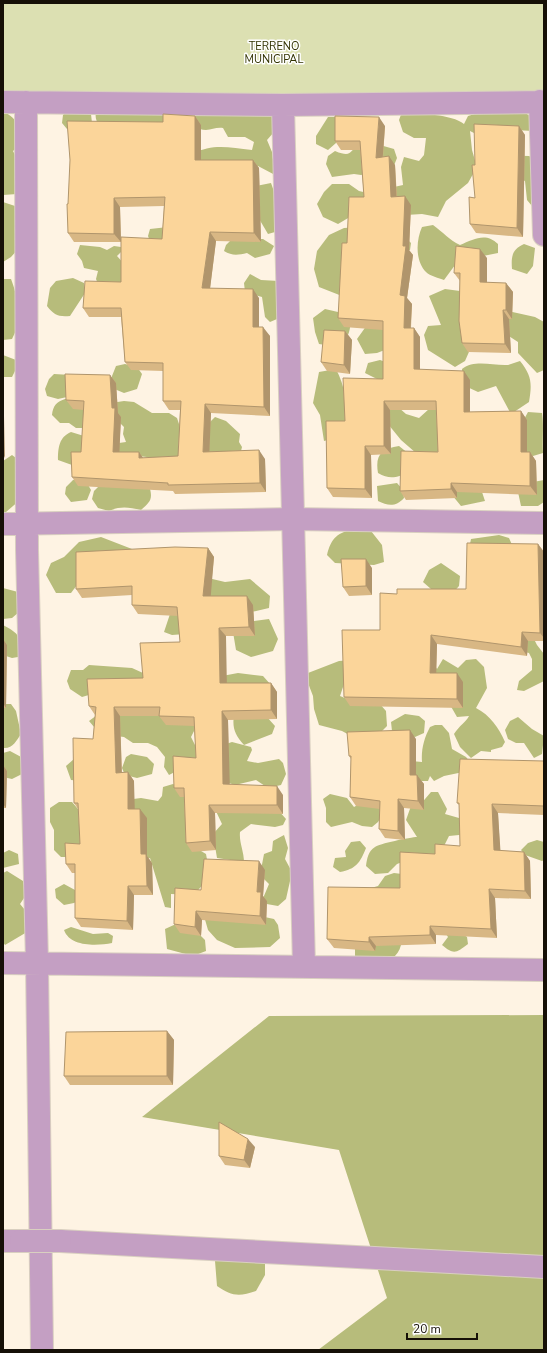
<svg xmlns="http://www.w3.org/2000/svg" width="547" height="1353" viewBox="0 0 547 1353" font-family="'Nunito Sans',sans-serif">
  <rect width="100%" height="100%" fill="#fef3e3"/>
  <path fill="#dce0b2" d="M 3,3 L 544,3 L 544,101 L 3,102 Z"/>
  <path fill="#b7bc7b" d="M 98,106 L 170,108 L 174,116 L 173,127 L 100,126 C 94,119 95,114 98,106 Z
    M 78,109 L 91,114 L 92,123 L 78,133 L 67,129 L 62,123 L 63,115 L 68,110 Z
    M 177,109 L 265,110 L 274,117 L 274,132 L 267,140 L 272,152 L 275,175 L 258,166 L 246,165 L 200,181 L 192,154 C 214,143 229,148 252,150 L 254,142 L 245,137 L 228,137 L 223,128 C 216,127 212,130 206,130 C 198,130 189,124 181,120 Z
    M 492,109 L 519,109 L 530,116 L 533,131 L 515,130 L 476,134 L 470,131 L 472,150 L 476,164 L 473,174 L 468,183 L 446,201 L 438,217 L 422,214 L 406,215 L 391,211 L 394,187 L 403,185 L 401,167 L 404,157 L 419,161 L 424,155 L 426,138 L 414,138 L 403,132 L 399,120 L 402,112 C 419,114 452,114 464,124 L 468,116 Z
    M 3,112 C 20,118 17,129 20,145 L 13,151 L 17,159 L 17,194 L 3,195 Z
    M 328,117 L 337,117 L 344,136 L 328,150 L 316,144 L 316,136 Z
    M 380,145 L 394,149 L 397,158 L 393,168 L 361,175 L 354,174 L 332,177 L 326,164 L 328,156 L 335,151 C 354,159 348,149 360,146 C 366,145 374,145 380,145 Z
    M 494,155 L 529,156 L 544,164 L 544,197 L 532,206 L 527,200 L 525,181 L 517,178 Z
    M 271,183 L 278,203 L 275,232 L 268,234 L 258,217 L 256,186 Z
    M 332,184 L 349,184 L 359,191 L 372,194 L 360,211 L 338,224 L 323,217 L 317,204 L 324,192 Z
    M 3,202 L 15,206 L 19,248 L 11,257 L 3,262 Z
    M 433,225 C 443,232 449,240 460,245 C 474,239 486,232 498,244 L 498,253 L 458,261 L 444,280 C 439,278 430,276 426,272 C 415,261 416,240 422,227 Z
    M 168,227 L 174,246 L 151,244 L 148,236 L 150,229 Z
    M 360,227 L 400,232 L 411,243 L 410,250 L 396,251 L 347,298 L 319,287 L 314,269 L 317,251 L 329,235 L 344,228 Z
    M 232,239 L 263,239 L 274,246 L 270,254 L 255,258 L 247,253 C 238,255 232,256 224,251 L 226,245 Z
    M 524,244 L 535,248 L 533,266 L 527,274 L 512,269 C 511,257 512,249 524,244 Z
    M 80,245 L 100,247 L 107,250 L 114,246 L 121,247 L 122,251 L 117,256 L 143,285 L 98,284 L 96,279 L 98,271 L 84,268 L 82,261 L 77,254 Z
    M 250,274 L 261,280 L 279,281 L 280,311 L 277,319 L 270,322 L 265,317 L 262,297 L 245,292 L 244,283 Z
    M 73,278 L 84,283 L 85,293 L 70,316 C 58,317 54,315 47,306 L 50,288 L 56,281 Z
    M 3,279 L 11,279 C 18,297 22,322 12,339 L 3,340 Z
    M 445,289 L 460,291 L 472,345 L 465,361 L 455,367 L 428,350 L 424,335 L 428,326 L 441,325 L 429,296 Z
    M 325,309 L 338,312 L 351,320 C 349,343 342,348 319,344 L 315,332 L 313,318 Z
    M 508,311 L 535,317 L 544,322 L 544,370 L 537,373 L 518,353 L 518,342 L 504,333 Z
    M 367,325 L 394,327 L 395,346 L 377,353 L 365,354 L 357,339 Z
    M 3,355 L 16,360 L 16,369 L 12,377 L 3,377 Z
    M 380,360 L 394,365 L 414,365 L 425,373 L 423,382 L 377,379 L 365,373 L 368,363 Z
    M 520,361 C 532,376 532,384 529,402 L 511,414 L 496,386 L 478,392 L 463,385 L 462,369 C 475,359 493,366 508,365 C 512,364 516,362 520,361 Z
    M 125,364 L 137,367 L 142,374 L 137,389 L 124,393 L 112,388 L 112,376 L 116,366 Z
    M 336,369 C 345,386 347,405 349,424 L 339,437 L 324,441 L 320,415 L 313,403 L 319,372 Z
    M 54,374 L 71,375 L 67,397 L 58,399 L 47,396 L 45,389 L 49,379 Z
    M 65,399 L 73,399 L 86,407 L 84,428 L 76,428 L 69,423 L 60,423 L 52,415 C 53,406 56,402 65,399 Z
    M 124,401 L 134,402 L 152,413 L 169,413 L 177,418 L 182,433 L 182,461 L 138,456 L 125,457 L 96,435 L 119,443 L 126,442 L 123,434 L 124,427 L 118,421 L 111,403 Z
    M 398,407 L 406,414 L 419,418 L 429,409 L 436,408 L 439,414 L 441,448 L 435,454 L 416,453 L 401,440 L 388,424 L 389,409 Z
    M 528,412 L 542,413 C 544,427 542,440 543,453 L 533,456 L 520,454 L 522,423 Z
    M 215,417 L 226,421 L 240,434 L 239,442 L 242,447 L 240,455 L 206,457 L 207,425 Z
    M 71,432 L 84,436 L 89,444 L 72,465 L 58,460 C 58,448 59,437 71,432 Z
    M 399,446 L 409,454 L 410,471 C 397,478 390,480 378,473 C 375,455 381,449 399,446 Z
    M 12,455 L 20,461 L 20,500 L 6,512 L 3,512 L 3,461 Z
    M 84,478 L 91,490 L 87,500 L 71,502 L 65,494 L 66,487 L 73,480 Z
    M 544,480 L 544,502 L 538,506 L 521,506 L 518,492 L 533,482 Z
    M 397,483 L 403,490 L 404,498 C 396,507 388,506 378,501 L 377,486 Z
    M 100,485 L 150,489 C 153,500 149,503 141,510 C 128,507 120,506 109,511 L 98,508 L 92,499 L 94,491 Z
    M 452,488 L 481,489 L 485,501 L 461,506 L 452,495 Z
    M 355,529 L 371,531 L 382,545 L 384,562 L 374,565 L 335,563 L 327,555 C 331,538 338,532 355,529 Z
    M 499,535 L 509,538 L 513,547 L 470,544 L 471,539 Z
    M 101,537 L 132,549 L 77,585 L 71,593 L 56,593 L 46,575 L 51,563 L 64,557 L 79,542 Z
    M 441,563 L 460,576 L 459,586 L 451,595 L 431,589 L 423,582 L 429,570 Z
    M 208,578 L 225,582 L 250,579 L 270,596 L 269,608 L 247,613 L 213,601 L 205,589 Z
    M 3,588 L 18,592 L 19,612 L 12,618 L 3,619 Z
    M 177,593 L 185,634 L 172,635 L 164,632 Z
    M 269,619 L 278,639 L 273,651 L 251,657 L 236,650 L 233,632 L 239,623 Z
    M 3,625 C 19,633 24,639 18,657 L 12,658 L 3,655 Z
    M 530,631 L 537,645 L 544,654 L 544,681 L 524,691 L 517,690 L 519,681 L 532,670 L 532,659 L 529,653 L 521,651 Z
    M 443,659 L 458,668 L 466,660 L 476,659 L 484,667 L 487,688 L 476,708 C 490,715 499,728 505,742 L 502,747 L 491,750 L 491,752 L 481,751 L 471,758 L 460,747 L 454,734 C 459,726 466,722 469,716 L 457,717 L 449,703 L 397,677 L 432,661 L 437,669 Z
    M 352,660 L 340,696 L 357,703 L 379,703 L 386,711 L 387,726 L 378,735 L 353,737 L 342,731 L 319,725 L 314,709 L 313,696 L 308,683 L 308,673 L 339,661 Z
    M 89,665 L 132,668 L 143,673 L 151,685 L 99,692 L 82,697 L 70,689 L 67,681 L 71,670 L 83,670 Z
    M 238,673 L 263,676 L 271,685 L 239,698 L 208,674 L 222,676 Z
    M 3,704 L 11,704 L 16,711 L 21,734 C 16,741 13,749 3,748 Z
    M 132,709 L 188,721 L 196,727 L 191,737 L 197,749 L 198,760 L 169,775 L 164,767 L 165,757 L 157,747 L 148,743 L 133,743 L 124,737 L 100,734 L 89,721 L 101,712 Z
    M 405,714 L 419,716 L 425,721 L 424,733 L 415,737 L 392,731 L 391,722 Z
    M 234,715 L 266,716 L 275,726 L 272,734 L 244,745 C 235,735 232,728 234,715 Z
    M 518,717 L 532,729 L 544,736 L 542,754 L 534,758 L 524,743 L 516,743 L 508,739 L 505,730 L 510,721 Z
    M 435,725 L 442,725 L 449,733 L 452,749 L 466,757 L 471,763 L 468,771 L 444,776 L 434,781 L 430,776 L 428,781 L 422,781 L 404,777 L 411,761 L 422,762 C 421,750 424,738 430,727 Z
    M 232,742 L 251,747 L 252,750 L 247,761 L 258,763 L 279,759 L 283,763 L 286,774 L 281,785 L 268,788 L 256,780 L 235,785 L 223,781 L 226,744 Z
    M 10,751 L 23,758 L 22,774 L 12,779 L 3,777 L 3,753 Z
    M 131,754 L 147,757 L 154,764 L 152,774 L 137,778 L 125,775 L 122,768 L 126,757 Z
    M 74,759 L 82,781 L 71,780 L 66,766 Z
    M 173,784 L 183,788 L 188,813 L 185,820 L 194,823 L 196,848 L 206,854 L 210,876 L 194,895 L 171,894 L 171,908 L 165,907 L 150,858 L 132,865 L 126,800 L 141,798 L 158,801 L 162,796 L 163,787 Z
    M 431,792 L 438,792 L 447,809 L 445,814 L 459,818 L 471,826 L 469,834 L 449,836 L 437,860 L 410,859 L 397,864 L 388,873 L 375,874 L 366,866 C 367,859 368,851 375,847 C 378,844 411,837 417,837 L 406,820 L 411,806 L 419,806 Z
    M 330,794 L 347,798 L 354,807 L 361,803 L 378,804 L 384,812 L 378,822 L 372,827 L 362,826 L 352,822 L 331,827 L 326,822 L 326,808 L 323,799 Z
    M 59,802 L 72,802 L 83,815 L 89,835 L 76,857 L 61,857 L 54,850 L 54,830 L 50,822 L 50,808 Z
    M 214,807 L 278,810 L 286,819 L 283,825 L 275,827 L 251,824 L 240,832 C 239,843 244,851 244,862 L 217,858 L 213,834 L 222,824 Z
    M 284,835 L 288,848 L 285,859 L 292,872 L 286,899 L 278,906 L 261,903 L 269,884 L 260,875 L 264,854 L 272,851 L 273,841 Z
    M 537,840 L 544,842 L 544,860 L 542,861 L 525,855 L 521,850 L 528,843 Z
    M 360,841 L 366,848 C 360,863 356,869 340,872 L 333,867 L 335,858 L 346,857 L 345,851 L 351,842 Z
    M 9,850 L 18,854 L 19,864 L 3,868 L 3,853 Z
    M 7,871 L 23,881 L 26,895 L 20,904 L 25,910 L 27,932 L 5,945 L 3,942 L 3,873 Z
    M 394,873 L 402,874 L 408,892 L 364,890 L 378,886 L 385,876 Z
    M 64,884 L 75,890 L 82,898 L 74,903 L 64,905 L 56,898 L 55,889 Z
    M 204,916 L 260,916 L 274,919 L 278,925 L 280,938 L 270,947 L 235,948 L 217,940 L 208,930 Z
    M 176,924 L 196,931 L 205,940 L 206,951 L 193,956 L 167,949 L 165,929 Z
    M 71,927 L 93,934 L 108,933 L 113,936 L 112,943 C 97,946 70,947 64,930 Z
    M 444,931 L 461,933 L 467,937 L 468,944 C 456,953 454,955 442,945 L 448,937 Z
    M 358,939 L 401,945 C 396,966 371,964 355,956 L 355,947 Z
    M 544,1015 L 544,1350 L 318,1350 L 387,1298 L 339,1150 L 142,1117 L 269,1016 Z
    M 222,1254 L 265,1256 L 265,1275 L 256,1291 C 239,1297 231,1296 217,1286 L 215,1261 Z"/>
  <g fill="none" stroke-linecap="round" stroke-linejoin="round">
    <defs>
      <path id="street" d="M 540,101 L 544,235
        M 3,102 L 283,105 L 544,102
        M 26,102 L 27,550 L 37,962 L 42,1350
        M 283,105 L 304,966
        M 3,524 L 293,519 L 544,523
        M 3,963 L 544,970
        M 3,1241 L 21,1241
        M 60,1241 L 544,1267"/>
    </defs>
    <use href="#street" stroke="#d9cfc0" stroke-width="24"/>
    <use href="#street" stroke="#c49fc3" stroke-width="22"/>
    <defs>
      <path id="street-bridge" d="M 21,1241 L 60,1241"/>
    </defs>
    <use href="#street-bridge" stroke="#d9cfc0" stroke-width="24" stroke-linecap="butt"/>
    <use href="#street-bridge" stroke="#c49fc3" stroke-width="22"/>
  </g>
  <path fill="#d8b784" d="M 195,116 L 201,125 L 201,160 L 253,160 L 259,168 L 261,242 L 216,241 L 210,288 L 259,298 L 259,327 L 270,336 L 270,416 L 211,413 L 209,452 L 265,459 L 266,492 L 175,494 L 173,491 L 78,486 L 72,477 L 81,452 L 84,410 L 73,409 L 66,400 L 110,375 L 116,383 L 118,413 L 121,417 L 119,452 L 139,452 L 143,458 L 178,456 L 180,410 L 169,410 L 163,401 L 163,371 L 131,370 L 125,362 L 121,317 L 89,317 L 83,308 L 121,282 L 162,239 L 164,206 L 120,207 L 121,242 L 74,242 L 68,233 L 68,204 L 163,122 Z
    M 385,126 L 383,157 L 395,165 L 397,197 L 411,205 L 409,250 L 413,255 L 407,298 L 412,304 L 411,328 L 414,328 L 420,337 L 420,370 L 470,380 L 470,412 L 521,411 L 527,420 L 527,452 L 530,452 L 536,461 L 537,495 L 457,492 L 457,498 L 406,500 L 400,491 L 438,452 L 436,410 L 390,410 L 391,454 L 371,455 L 372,498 L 333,497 L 327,488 L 345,421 L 383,379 L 383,330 L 344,327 L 338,318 L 347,243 L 364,197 L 360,150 L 341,150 L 335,141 Z
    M 519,126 L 525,135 L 523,237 L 476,233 L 470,224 L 475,198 L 475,165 Z
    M 487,258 L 487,283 L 506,283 L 513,292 L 512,319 L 509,319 L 511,353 L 468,352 L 462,343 L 460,281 L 454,273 Z
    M 345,331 L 352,340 L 350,374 L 327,371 L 321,362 Z
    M 538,544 L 544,552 L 544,641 L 528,641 L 527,656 L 437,644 L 436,673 L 463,682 L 463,708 L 350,706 L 344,697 L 380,630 L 466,589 Z
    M 208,548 L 214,557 L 210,596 L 253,605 L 255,636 L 226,636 L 226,683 L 271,683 L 277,692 L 277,719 L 228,720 L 229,784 L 283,795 L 283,814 L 215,813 L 216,850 L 192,852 L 186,843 L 184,797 L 180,797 L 174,788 L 196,758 L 194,726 L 166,725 L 159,716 L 120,716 L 122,773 L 128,772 L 134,781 L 134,809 L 147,818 L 147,856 L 152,863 L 153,895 L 134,895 L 133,930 L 81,927 L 75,918 L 75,873 L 72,873 L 66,864 L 80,844 L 78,809 L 74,803 L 93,739 L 95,715 L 89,706 L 143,678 L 180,642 L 178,616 L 138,614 L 132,605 L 132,595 L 82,598 L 76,589 Z
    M 372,568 L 372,595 L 349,596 L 343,587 Z
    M 3,639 L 7,645 L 6,708 L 3,708 Z
    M 416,739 L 416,775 L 424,784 L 424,810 L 404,808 L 405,840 L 385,838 L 379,829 L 380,809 L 356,806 L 350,797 L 351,759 L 349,756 Z
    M 544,761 L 544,815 L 498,813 L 500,851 L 524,852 L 530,861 L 531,899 L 495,898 L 497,938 L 436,935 L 436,944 L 376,946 L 375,951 L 334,948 L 327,939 L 400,888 L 435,854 L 460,846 L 459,805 L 457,803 Z
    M 3,765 L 7,771 L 6,808 L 3,808 Z
    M 265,870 L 263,896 L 267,901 L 266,925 L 202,920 L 201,936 L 180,933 L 174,924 L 201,890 Z
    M 167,1031 L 174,1040 L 173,1085 L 70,1085 L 64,1076 Z
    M 255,1147 L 250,1168 L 225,1165 L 219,1156 Z"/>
  <path fill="#b0956c" d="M 195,116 L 201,125 L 201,168 L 195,160 Z
    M 379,117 L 385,126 L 382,167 L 376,158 Z
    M 519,126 L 525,135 L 523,237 L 517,228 Z
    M 389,156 L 395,165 L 397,205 L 391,197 Z
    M 253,160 L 259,168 L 261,242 L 254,233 Z
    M 405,196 L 411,205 L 409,250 L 413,255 L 407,298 L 412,304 L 410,337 L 404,328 L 400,295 Z
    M 114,198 L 120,207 L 121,242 L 114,234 Z
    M 210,232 L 216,241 L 209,297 L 202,288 Z
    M 480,249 L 487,258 L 487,291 L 480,282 Z
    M 506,283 L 513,292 L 512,319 L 506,310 Z
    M 253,289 L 259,298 L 259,336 L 253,327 Z
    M 503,310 L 509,319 L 511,353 L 505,344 Z
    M 263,327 L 270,336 L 270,416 L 264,407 Z
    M 414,328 L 420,337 L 420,378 L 414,369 Z
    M 345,331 L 352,340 L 350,374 L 344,365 Z
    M 464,371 L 470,380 L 470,421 L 464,412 Z
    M 110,375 L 116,383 L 118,413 L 121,417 L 119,461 L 113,452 L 112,408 Z
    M 384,401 L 390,410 L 391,454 L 384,446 Z
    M 205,404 L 211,413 L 209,461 L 203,452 Z
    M 521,411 L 527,420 L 527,461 L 521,452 Z
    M 3,415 L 4,416 L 5,458 L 3,454 Z
    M 365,446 L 371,455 L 372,498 L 365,489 Z
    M 259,450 L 265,459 L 266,492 L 260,483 Z
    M 139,452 L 145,461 L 139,458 Z
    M 530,452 L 536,461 L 537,495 L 530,486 Z
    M 451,483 L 457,492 L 457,498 L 451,489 Z
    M 3,484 L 4,504 L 3,503 Z
    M 538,544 L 544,552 L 544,638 L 540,633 Z
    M 208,548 L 214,557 L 210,605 L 203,596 Z
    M 366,559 L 372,568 L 372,595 L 366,586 Z
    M 247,596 L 253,605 L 255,636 L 249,627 Z
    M 219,628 L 226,636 L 227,692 L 220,683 Z
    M 522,632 L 528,641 L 527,656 L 521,647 Z
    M 431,635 L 437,644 L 436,682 L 430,673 Z
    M 3,639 L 7,645 L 6,708 L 3,703 Z
    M 457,673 L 463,682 L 463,708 L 457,699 Z
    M 271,683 L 277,692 L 277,719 L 271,710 Z
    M 114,707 L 120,716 L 122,782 L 116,773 Z
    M 222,711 L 228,720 L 230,792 L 223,784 Z
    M 410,730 L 416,739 L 416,784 L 410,775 Z
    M 3,765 L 7,771 L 6,808 L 3,804 Z
    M 128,772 L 134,781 L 135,818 L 128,809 Z
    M 417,775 L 424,784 L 424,810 L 418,801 Z
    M 277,786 L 283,795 L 283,814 L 277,805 Z
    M 398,799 L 404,808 L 405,840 L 398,831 Z
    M 492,804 L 498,813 L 501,859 L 494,850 Z
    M 209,805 L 215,813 L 216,850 L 210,841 Z
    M 140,809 L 147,818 L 147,856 L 152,863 L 153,895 L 147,886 L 141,854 Z
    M 524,852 L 530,861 L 531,899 L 525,891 Z
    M 259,861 L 265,870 L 263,896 L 267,901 L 266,925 L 260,916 L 257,892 Z
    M 128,886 L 134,895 L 133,930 L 127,921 Z
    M 489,889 L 495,898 L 497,938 L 491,929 Z
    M 196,911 L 202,920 L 201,936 L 195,927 Z
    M 430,926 L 436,935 L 436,944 L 430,935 Z
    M 369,937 L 376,946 L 375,951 L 369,942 Z
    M 167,1031 L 174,1040 L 173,1085 L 167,1076 Z
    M 248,1139 L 255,1147 L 250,1168 L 244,1160 Z"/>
  <path fill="#fbd59a" stroke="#b0956c" d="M 163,114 L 195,116 L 195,160 L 253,160 L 254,233 L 210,232 L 202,288 L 253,289 L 253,327 L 263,327 L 264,407 L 205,404 L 203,452 L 259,450 L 260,483 L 168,485 L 168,483 L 72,477 L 71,452 L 81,452 L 84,401 L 66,400 L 65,374 L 110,375 L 112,408 L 115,408 L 113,452 L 139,452 L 139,458 L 178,456 L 181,401 L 163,401 L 163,363 L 125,362 L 121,308 L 83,308 L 85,281 L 121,282 L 121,237 L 162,239 L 165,197 L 114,198 L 114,234 L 68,233 L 67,204 L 68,204 L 70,160 L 67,121 L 163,122 Z
    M 335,116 L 379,117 L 376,158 L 389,156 L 391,197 L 405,196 L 403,246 L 406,246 L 400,295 L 405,296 L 404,328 L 414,328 L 414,369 L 464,371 L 464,412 L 521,411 L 521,452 L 530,452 L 530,486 L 451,483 L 451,489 L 400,491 L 401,451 L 438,452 L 436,401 L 384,401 L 384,446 L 365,446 L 365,489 L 327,488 L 326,421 L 345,421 L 343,378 L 383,379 L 383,321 L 338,318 L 342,243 L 347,243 L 349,197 L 364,197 L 360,141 L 335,141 Z
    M 474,124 L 519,126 L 517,228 L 470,224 L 469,197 L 475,198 L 472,165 L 475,165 Z
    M 456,246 L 480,249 L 480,282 L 506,283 L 506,310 L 503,310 L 505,344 L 462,343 L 459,321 L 460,273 L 454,273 Z
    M 324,330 L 345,331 L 344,365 L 321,362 Z
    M 467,543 L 538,544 L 540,633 L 522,632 L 521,647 L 431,635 L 430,673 L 457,673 L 457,699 L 344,697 L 342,630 L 380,630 L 380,593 L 397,594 L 397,589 L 466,589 Z
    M 175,547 L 208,548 L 203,596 L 247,596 L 249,627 L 219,628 L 220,683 L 271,683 L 271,710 L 222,711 L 223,784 L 277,786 L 277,805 L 209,805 L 210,841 L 186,843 L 184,788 L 174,788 L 173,756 L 196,758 L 194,717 L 159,716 L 160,707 L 114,707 L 116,773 L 128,772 L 128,809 L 140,809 L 141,854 L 146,854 L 147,886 L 128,886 L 127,921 L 75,918 L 75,864 L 66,864 L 65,843 L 80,844 L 78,803 L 74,803 L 73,738 L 93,739 L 96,707 L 89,706 L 87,679 L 143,678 L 140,643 L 180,642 L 177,607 L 132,605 L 132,586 L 76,589 L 76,552 Z
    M 341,559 L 366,559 L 366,586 L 343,587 Z
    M 410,730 L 410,775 L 417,775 L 418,801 L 398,799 L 398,831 L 379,829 L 380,801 L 350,797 L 351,756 L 349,756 L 347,732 Z
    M 460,759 L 544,761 L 544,806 L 492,804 L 494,850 L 524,852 L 525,891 L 489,889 L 491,929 L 430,926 L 430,935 L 369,937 L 369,942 L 327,939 L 328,887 L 400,888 L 400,852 L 435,854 L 435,844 L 460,846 L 459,803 L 457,803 Z
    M 204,859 L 259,861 L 257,892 L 261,892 L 260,916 L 196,911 L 195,927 L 174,924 L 175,888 L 201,890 Z
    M 167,1031 L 167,1076 L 64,1076 L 66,1032 Z
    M 219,1122 L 248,1139 L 244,1160 L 219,1156 Z"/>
  <g text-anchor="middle" stroke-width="3" stroke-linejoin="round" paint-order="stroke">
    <g font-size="11" fill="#313200" stroke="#fff">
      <text x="274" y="50">TERRENO<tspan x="274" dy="13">MUNICIPAL</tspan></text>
    </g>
  </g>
  <rect width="547" height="1353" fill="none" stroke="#161007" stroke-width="8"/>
  <path d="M407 1333v6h70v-6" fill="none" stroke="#161007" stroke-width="2"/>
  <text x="413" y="1333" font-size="12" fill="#161007" stroke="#ffffff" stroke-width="3" paint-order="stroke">20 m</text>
</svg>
